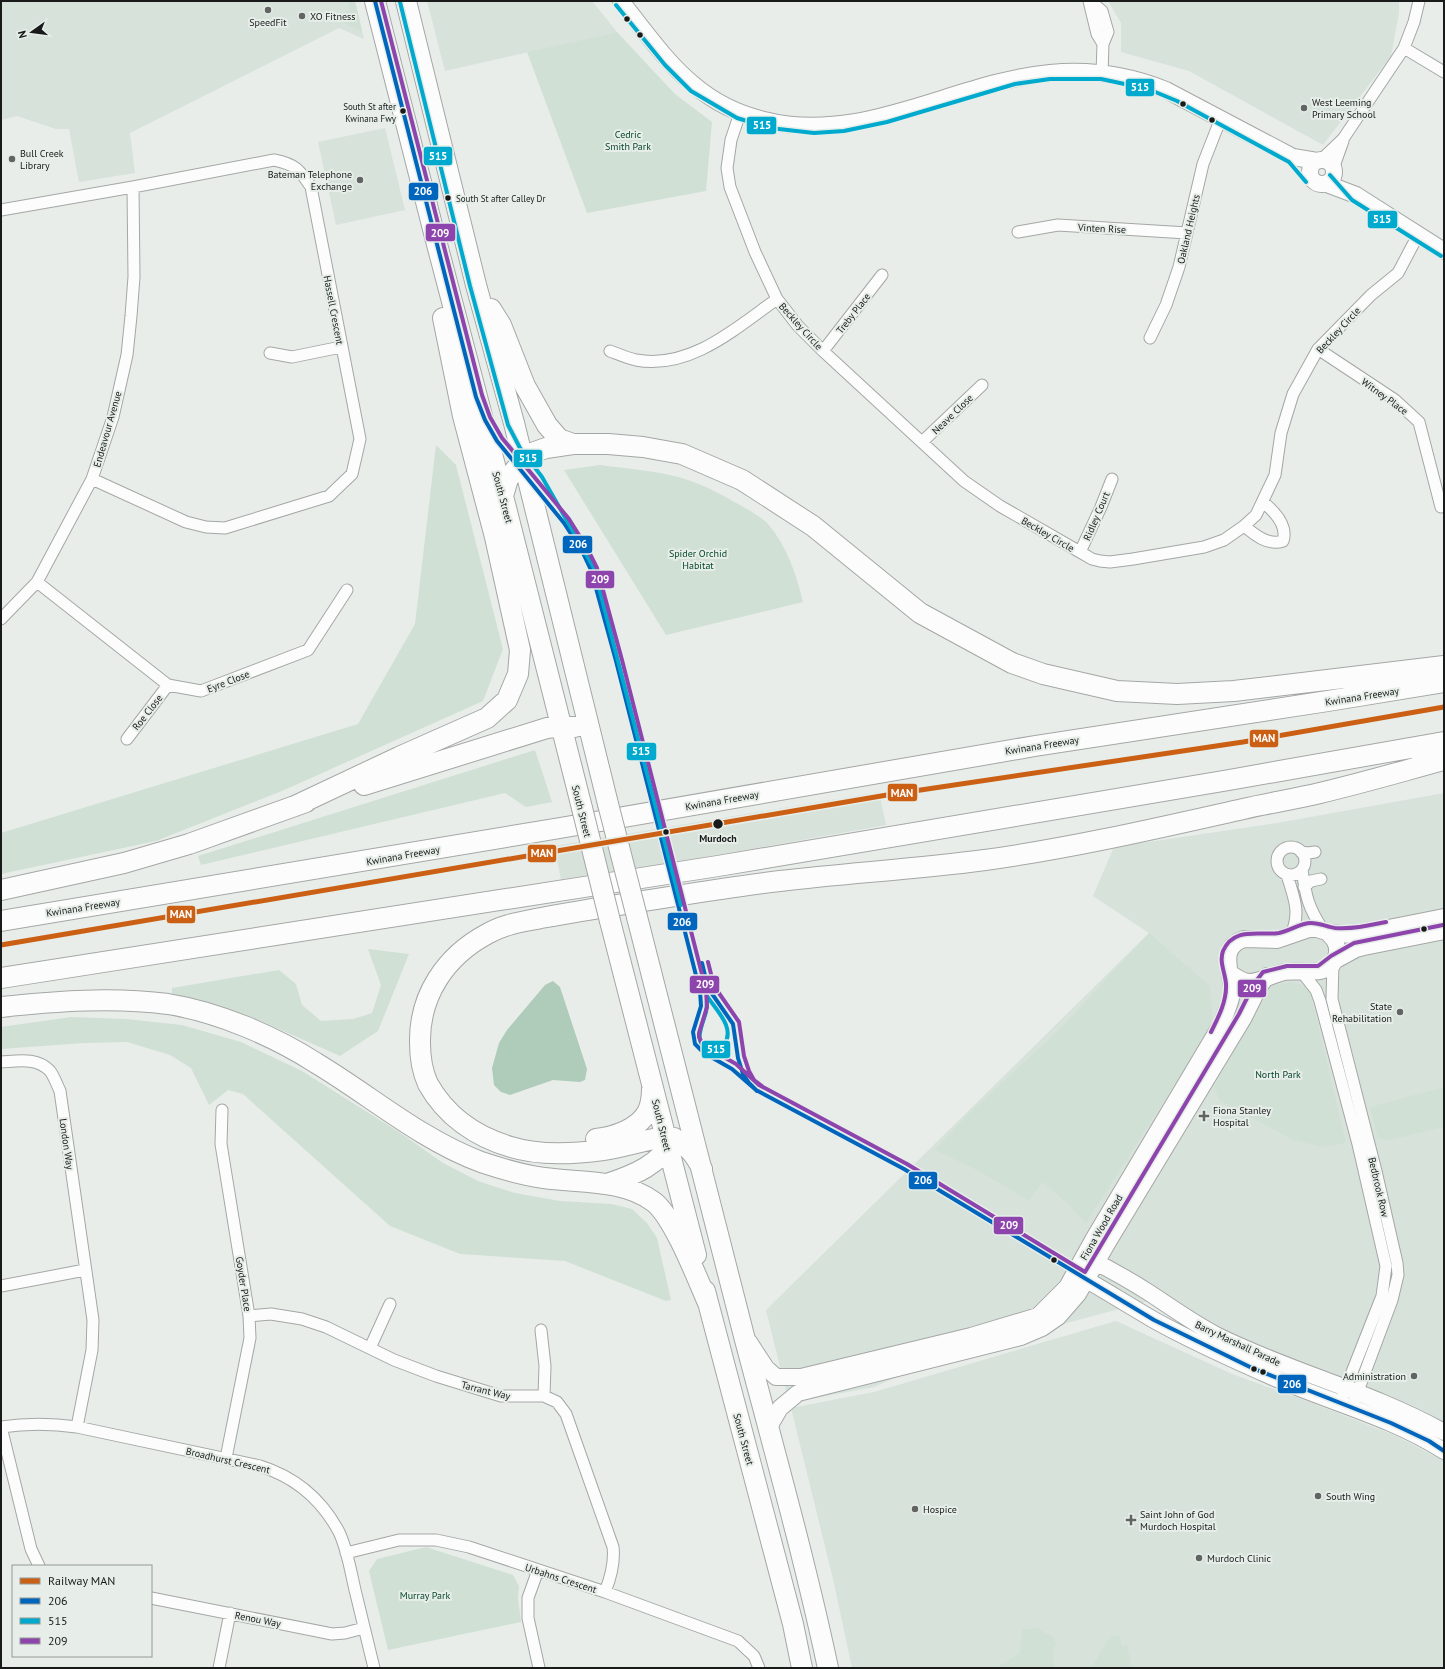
<svg xmlns="http://www.w3.org/2000/svg" width="1445" height="1669" viewBox="0 0 1445 1669" font-family="'PT Sans',sans-serif">
  <rect width="100%" height="100%" fill="#e8edea"/>
  <path fill="#d7e2db" d="M 1,1 L 355,1 L 364,39 L 339,28 L 130,133 L 135,173 L 79,182 L 69,129 L 56,129 L 17,116 L 1,120 Z
    M 427,1 L 592,1 L 617,32 L 445,71 Z
    M 1108,1 L 1399,1 L 1399,13 L 1391,56 L 1323,145 L 1189,71 L 1121,52 L 1121,23 Z
    M 385,128 L 405,210 L 336,225 L 318,142 Z
    M 879,792 L 886,825 L 689,860 L 561,879 L 554,846 Z
    M 1444,793 L 1444,1422 L 1416,1407 L 1229,1334 L 1156,1299 L 945,1356 L 874,1387 L 789,1403 L 766,1310 L 1149,933 L 1093,896 L 1114,847 L 1277,823 Z
    M 1116,1321 L 1232,1374 L 1315,1404 L 1396,1436 L 1444,1461 L 1444,1668 L 852,1668 L 833,1579 L 791,1408 L 874,1392 Z"/>
  <path fill="#d0e0d5" d="M 348,1 L 355,1 L 362,31 L 345,24 L 340,15 L 341,13 L 350,11 Z
    M 617,32 L 675,94 L 712,122 L 706,191 L 587,213 L 527,52 Z
    M 436,445 L 456,465 L 503,649 L 483,701 L 282,791 L 156,841 L 1,874 L 1,833 L 358,724 L 415,624 Z
    M 600,465 C 630,469 662,471 691,481 C 708,487 724,496 740,505 C 749,510 761,517 768,524 C 787,546 796,574 803,602 L 666,635 L 564,470 Z
    M 535,750 L 552,802 L 526,807 L 505,793 L 201,865 L 198,856 Z
    M 1149,933 L 1210,986 L 1212,1018 L 1203,1040 L 1086,1223 L 1067,1203 L 1042,1182 L 1029,1201 L 979,1171 L 935,1150 L 965,1117 L 1061,1028 Z
    M 368,949 L 409,954 L 378,1031 L 340,1056 L 261,1021 L 172,998 L 172,988 L 279,970 L 296,984 L 302,1005 L 321,1021 L 353,1019 L 372,1013 L 381,985 Z
    M 1292,982 L 1309,987 L 1346,1143 L 1323,1147 L 1293,1140 L 1219,1100 L 1214,1086 L 1272,985 Z
    M 71,1017 L 126,1019 L 182,1025 L 241,1042 L 302,1071 L 402,1134 L 443,1163 L 478,1181 L 515,1193 L 560,1201 L 612,1204 L 632,1209 L 647,1223 L 657,1238 L 671,1300 L 666,1301 L 565,1261 L 460,1254 L 390,1226 L 243,1094 L 228,1090 L 209,1105 L 191,1068 L 170,1055 L 127,1042 L 84,1043 L 1,1049 L 1,1027 Z
    M 1444,1087 L 1444,1127 L 1385,1141 L 1378,1138 L 1370,1107 Z
    M 426,1547 L 513,1575 L 519,1586 L 518,1598 L 521,1622 L 388,1650 L 369,1571 L 377,1559 Z
    M 1037,1628 L 1054,1638 L 1056,1644 L 1052,1652 L 1055,1668 L 995,1668 L 1013,1658 L 1020,1652 L 1022,1630 Z
    M 1119,1635 L 1122,1646 L 1127,1645 L 1132,1668 L 1091,1668 L 1110,1637 Z"/>
  <path fill="#afcbb9" d="M 553,981 L 560,987 L 587,1069 L 585,1080 L 580,1082 L 553,1080 L 510,1095 L 501,1092 L 494,1085 L 492,1068 L 499,1043 L 507,1030 L 545,985 Z"/>
  <g fill="none" stroke-linecap="round" stroke-linejoin="round">
    <defs>
      <path id="street" d="M 1089,1 L 1097,34 L 1103,44
        M 1090,1 L 1102,11 L 1108,32 L 1103,44 L 1102,73
        M 1404,48 L 1444,72
        M 740,113 L 731,140 L 727,168 L 730,187 L 755,252 L 777,299 L 798,326 L 823,351 L 964,481 L 1000,506 L 1080,552 L 1092,559 L 1100,561 L 1110,562 L 1133,559 L 1204,547 L 1224,540 L 1244,526 L 1256,515 L 1275,475 L 1281,433 L 1293,394 L 1318,349 L 1371,295 L 1398,273 L 1418,235
        M 1321,160 L 1343,139 L 1404,48 L 1414,22 L 1419,1
        M 1333,169 L 1343,141
        M 1,210 L 133,187 L 274,160 C 295,164 300,170 311,187 L 360,439 L 352,474 L 329,496 L 225,528 L 206,527 L 186,522 L 92,479
        M 1018,232 L 1058,225 L 1187,233
        M 1150,338 L 1166,305 L 1179,267 L 1203,164 L 1221,118
        M 1318,349 L 1395,400 L 1419,422 L 1441,507
        M 610,351 C 618,354 627,358 636,360 C 690,370 736,328 777,299
        M 823,351 L 882,275
        M 270,353 L 292,357 L 341,347
        M 922,442 L 982,385
        M 1244,526 C 1255,535 1268,546 1283,541 C 1288,526 1274,511 1263,502
        M 1080,552 L 1101,507 L 1112,479
        M 37,582 L 168,685 L 201,691 L 308,650 L 347,590
        M 1,619 L 37,582 L 92,479 L 113,417 L 127,355 L 131,316 L 134,277 L 133,187
        M 127,739 L 168,685
        M1277 861a14 14 0 1 1 28 0a14 14 0 1 1-28 0Z
        M 1301,852 L 1308,853 L 1315,852
        M 1302,870 C 1306,897 1308,907 1323,930
        M 1287,875 C 1294,898 1301,912 1291,935
        M 1304,887 L 1311,881 L 1321,879
        M 1333,963 L 1332,999 L 1376,1171 L 1397,1263 L 1398,1275 L 1392,1300 L 1355,1399
        M 1301,971 L 1316,990 L 1320,1001 L 1358,1144 L 1386,1266 L 1382,1296 L 1343,1395
        M 1,1062 C 18,1061 37,1057 50,1071 C 54,1076 57,1085 60,1091 L 93,1320 L 92,1350 L 77,1427
        M 222,1110 L 221,1144 L 249,1316 L 250,1338 L 226,1458
        M 1,1286 L 85,1270
        M 249,1316 L 271,1314 L 302,1319 L 326,1327 L 394,1360 L 436,1376 L 501,1396 L 544,1396 L 557,1402 L 566,1414 L 613,1547 C 615,1563 611,1577 605,1592
        M 541,1330 L 545,1366 L 544,1396
        M 370,1348 L 390,1304
        M 1,1427 C 27,1423 50,1423 77,1427 L 260,1466 C 295,1477 322,1500 339,1532 C 348,1551 351,1574 356,1594 C 362,1619 368,1643 374,1668
        M 1,1427 L 31,1549 L 39,1566
        M 346,1553 L 399,1540 L 436,1540 L 469,1547 L 605,1592 L 738,1641 L 754,1656 L 759,1668
        M 538,1570 L 528,1598 L 528,1618 L 539,1668
        M 151,1598 L 332,1634 L 345,1633 L 364,1628
        M 219,1668 L 230,1613"/>
      <path id="secondary" d="M 621,1 C 644,30 666,62 694,85 C 714,102 739,114 764,120 C 864,145 953,82 1050,73 C 1090,69 1129,75 1166,90 L 1293,157 L 1317,161
        M1310 172a12 12 0 1 1 24 0a12 12 0 1 1-24 0Z
        M 1327,184 L 1356,195 L 1444,251
        M 1334,961 L 1356,949 L 1364,947 L 1444,931
        M 1231,974 C 1237,977 1242,982 1250,982 C 1260,982 1274,974 1285,972 C 1303,969 1333,980 1337,953 C 1338,943 1333,938 1327,932
        M 1087,1258 C 1108,1268 1129,1280 1148,1292 C 1171,1307 1193,1323 1218,1336 C 1291,1372 1372,1392 1444,1432
        M 1078,1275 C 1103,1289 1128,1305 1154,1320 C 1193,1342 1236,1361 1277,1379 C 1333,1403 1392,1418 1444,1451
        M 749,1342 L 766,1368 L 776,1377 L 801,1377 L 971,1336 L 1038,1316 L 1067,1287 L 1094,1238 L 1222,1023 C 1225,1014 1231,1003 1232,993 C 1233,974 1217,948 1244,939 L 1277,940 L 1309,929 L 1317,929 L 1330,933 L 1353,935 L 1444,917
        M 769,1427 L 780,1408 L 798,1393 L 1021,1337 L 1042,1328 L 1058,1317 L 1078,1294 L 1108,1242 L 1244,1017 L 1259,987 L 1267,976"/>
      <path id="highway" d="M 375,1 L 433,229 L 503,496 L 582,808
        M 406,1 L 476,285 L 514,423 L 608,804
        M 491,309 L 501,325 L 525,386 L 547,425 L 559,439 L 573,444
        M 503,496 L 508,479 L 518,466 L 532,453 L 546,448 L 573,444 L 608,444 L 643,447 L 682,454 L 742,480 L 813,526 L 920,613 L 1012,663 L 1043,674 L 1117,691 L 1177,694 L 1234,691 L 1444,666
        M 364,785 L 547,728 L 561,726 L 575,727
        M 295,806 L 399,757 L 487,718 L 507,700 L 518,674 L 520,650 L 495,537 L 463,416 L 443,318
        M 1,890 L 124,863 L 189,844 L 306,802
        M 637,917 C 672,1056 708,1196 744,1336 C 773,1446 804,1556 828,1668
        M 1,921 L 560,828 L 1035,746 L 1328,701 L 1444,682
        M 610,921 L 696,1255
        M 1,978 L 718,866 L 1229,780 L 1444,742
        M 1,1007 C 57,1001 113,997 168,1004 C 218,1012 274,1036 316,1063 C 371,1096 420,1139 481,1162 C 502,1169 522,1175 544,1178 C 580,1183 624,1179 654,1202 C 674,1218 697,1278 708,1303
        M 596,1139 C 614,1137 639,1129 648,1111 C 651,1104 652,1096 652,1089
        M 702,1169 C 694,1152 684,1141 665,1137 C 644,1140 624,1147 603,1150 C 573,1154 539,1156 511,1147 C 476,1137 446,1116 428,1084 C 422,1071 420,1057 420,1043 C 419,995 446,956 487,934 C 504,924 522,922 541,918 C 569,913 597,908 625,904 C 677,896 728,887 780,881 C 848,873 917,869 985,860 C 1072,848 1158,828 1243,809 C 1269,803 1295,799 1320,793 C 1362,783 1403,771 1444,760
        M 607,1184 C 634,1175 660,1165 674,1138
        M 705,1291 L 793,1624 L 802,1668"/>
    </defs>
    <use href="#street" stroke="#a4a7a5" stroke-width="13"/>
    <use href="#secondary" stroke="#a4a7a5" stroke-width="18"/>
    <use href="#highway" stroke="#a4a7a5" stroke-width="22"/>
    <use href="#street" stroke="#fcfcfc" stroke-width="11"/>
    <use href="#secondary" stroke="#fcfcfc" stroke-width="16"/>
    <use href="#highway" stroke="#fcfcfc" stroke-width="20"/>
    <defs>
      <path id="highway-bridge" d="M 608,804 L 637,917
        M 582,808 L 610,921"/>
    </defs>
    <use href="#highway-bridge" stroke="#a4a7a5" stroke-width="22" stroke-linecap="butt"/>
    <use href="#highway-bridge" stroke="#fcfcfc" stroke-width="20"/>
    <defs>
      <path id="bus-1" d="M 375,1 L 476,397 L 485,420 L 497,441 L 564,523 L 582,551 L 591,570 L 616,661 L 700,991 L 701,1006 L 693,1032 L 695,1044 L 704,1053 L 732,1069 L 756,1090 L 904,1169 L 1154,1320 L 1252,1368 L 1391,1423 L 1429,1441 L 1444,1451
        M 702,963 L 708,988 L 733,1024 L 738,1058 L 743,1074 L 749,1083 L 757,1091"/>
      <path id="bus-2" d="M 400,2 L 470,286 L 508,425 L 520,448 L 542,477 L 594,568 L 681,905
        M 616,5 L 665,65 L 691,91 L 737,118 L 770,128 L 814,133 L 844,131 L 887,122 L 1015,84 L 1050,79 L 1101,79 L 1148,89 L 1177,101 L 1289,162 L 1306,182
        M 1330,175 L 1352,200 L 1441,256
        M 707,996 C 716,1010 736,1028 724,1045 L 715,1050 C 690,1047 702,1027 706,1012 C 707,1007 707,1002 707,996 Z"/>
      <path id="bus-3" d="M 381,1 L 482,395 L 490,417 L 502,438 L 569,519 L 587,548 L 597,568 L 622,660 L 706,990 L 707,1007 L 699,1033 L 699,1037 L 703,1045 L 736,1064 L 759,1085 L 907,1164 L 1085,1272 L 1239,1014 L 1254,984 L 1263,972 L 1287,966 L 1318,966 L 1331,956 L 1354,943 L 1443,925
        M 708,962 L 714,986 L 739,1022 L 744,1056 L 749,1071 L 754,1080 L 762,1086
        M 1211,1032 C 1218,1018 1227,1001 1226,984 C 1225,972 1219,962 1223,951 C 1234,926 1259,936 1279,933 C 1290,931 1300,923 1311,923 C 1320,923 1327,927 1335,928 C 1354,929 1367,926 1386,922"/>
    </defs>
    <use href="#bus-1" stroke="#e7eee9" stroke-width="7"/>
    <use href="#bus-2" stroke="#e7eee9" stroke-width="7"/>
    <use href="#bus-3" stroke="#e7eee9" stroke-width="7"/>
    <use href="#bus-1" stroke="#0065bd" stroke-width="4"/>
    <use href="#bus-2" stroke="#00a9ce" stroke-width="4"/>
    <use href="#bus-3" stroke="#8e44ad" stroke-width="4"/>
    <defs>
      <path id="rail-1" d="M 1,945 L 887,795 L 1243,742 L 1444,707"/>
    </defs>
    <use href="#rail-1" stroke="#e7eee9" stroke-width="8"/>
    <use href="#rail-1" stroke="#cb6015" stroke-width="5"/>
  </g>
  <g fill="#616462" stroke="#e7eee9" stroke-width="1.5">
    <circle cx="268" cy="10" r="4"/>
    <circle cx="302" cy="16" r="4"/>
    <circle cx="1304" cy="108" r="4"/>
    <circle cx="12" cy="159" r="4"/>
    <circle cx="360" cy="180" r="4"/>
    <circle cx="1400" cy="1012" r="4"/>
    <path d="M1202 1110h4v4h4v4h-4v4h-4v-4h-4v-4h4z"/>
    <circle cx="1414" cy="1376" r="4"/>
    <circle cx="1318" cy="1496" r="4"/>
    <circle cx="915" cy="1509" r="4"/>
    <path d="M1129 1514h4v4h4v4h-4v4h-4v-4h-4v-4h4z"/>
    <circle cx="1199" cy="1558" r="4"/>
  </g>
  <g fill="#181b19" stroke="#e7eee9" stroke-width="1.5">
    <circle cx="627" cy="19" r="3.5"/>
    <circle cx="640" cy="35" r="3.5"/>
    <circle cx="1183" cy="104" r="3.5"/>
    <circle cx="403" cy="111" r="3.5"/>
    <circle cx="1212" cy="120" r="3.5"/>
    <circle cx="448" cy="198" r="3.5"/>
    <circle cx="718" cy="824" r="5.5"/>
    <circle cx="666" cy="832" r="3.5"/>
    <circle cx="1424" cy="929" r="3.5"/>
    <circle cx="1054" cy="1260" r="3.5"/>
    <circle cx="1254" cy="1369" r="3.5"/>
    <circle cx="1263" cy="1372" r="3.5"/>
  </g>
  <g text-anchor="middle" stroke-width="4" stroke-linejoin="round" paint-order="stroke">
    <g font-size="9" fill="#181b19" stroke="#e7eee9" text-anchor="end">
      <text x="396" y="110">South St after<tspan x="396" dy="12">Kwinana Fwy</tspan></text>
      <text x="456" y="202" text-anchor="start">South St after Calley Dr</text>
    </g>
    <g font-size="10" fill="#181b19" stroke="#e7eee9" text-anchor="start">
      <text x="310" y="20">XO Fitness</text>
      <text x="268" y="26" text-anchor="middle">SpeedFit</text>
      <text x="1312" y="106">West Leeming<tspan x="1312" dy="12">Primary School</tspan></text>
      <text x="20" y="157">Bull Creek<tspan x="20" dy="12">Library</tspan></text>
      <text x="352" y="178" text-anchor="end">Bateman Telephone<tspan x="352" dy="12">Exchange</tspan></text>
      <text x="1392" y="1010" text-anchor="end">State<tspan x="1392" dy="12">Rehabilitation</tspan></text>
      <text x="1213" y="1114">Fiona Stanley<tspan x="1213" dy="12">Hospital</tspan></text>
      <text x="1406" y="1380" text-anchor="end">Administration</text>
      <text x="1326" y="1500">South Wing</text>
      <text x="923" y="1513">Hospice</text>
      <text x="1140" y="1518">Saint John of God<tspan x="1140" dy="12">Murdoch Hospital</tspan></text>
      <text x="1207" y="1562">Murdoch Clinic</text>
    </g>
    <g font-size="10" fill="#06482a" stroke="#e7eee9">
      <text x="628" y="138">Cedric<tspan x="628" dy="12">Smith Park</tspan></text>
      <text x="698" y="557">Spider Orchid<tspan x="698" dy="12">Habitat</tspan></text>
      <text x="1278" y="1078">North Park</text>
      <text x="425" y="1599">Murray Park</text>
    </g>
    <g font-size="10" fill="#181b19" stroke="#e7eee9">
      <text transform="translate(1102 228) rotate(3)" y="4">Vinten Rise</text>
      <text transform="translate(1188 229) rotate(-77)" y="4">Oakland Heights</text>
      <text transform="translate(334 310) rotate(79)" y="4">Hassell Crescent</text>
      <text transform="translate(853 313) rotate(-52)" y="4">Treby Place</text>
      <text transform="translate(801 326) rotate(48)" y="4">Beckley Circle</text>
      <text transform="translate(1338 330) rotate(-47)" y="4">Beckley Circle</text>
      <text transform="translate(1385 396) rotate(36)" y="4">Witney Place</text>
      <text transform="translate(952 414) rotate(-44)" y="4">Neave Close</text>
      <text transform="translate(107 429) rotate(-74)" y="4">Endeavour Avenue</text>
      <text transform="translate(503 497) rotate(75)" y="4">South Street</text>
      <text transform="translate(1096 516) rotate(-67)" y="4">Ridley Court</text>
      <text transform="translate(1048 534) rotate(30)" y="4">Beckley Circle</text>
      <text transform="translate(228 681) rotate(-21)" y="4">Eyre Close</text>
      <text transform="translate(1362 696) rotate(-9)" y="4">Kwinana Freeway</text>
      <text transform="translate(147 712) rotate(-52)" y="4">Roe Close</text>
      <text transform="translate(1042 745) rotate(-9)" y="4">Kwinana Freeway</text>
      <text transform="translate(722 800) rotate(-10)" y="4">Kwinana Freeway</text>
      <text transform="translate(582 811) rotate(76)" y="4">South Street</text>
      <text transform="translate(403 855) rotate(-10)" y="4">Kwinana Freeway</text>
      <text transform="translate(83 907) rotate(-9)" y="4">Kwinana Freeway</text>
      <text transform="translate(662 1125) rotate(76)" y="4">South Street</text>
      <text transform="translate(67 1144) rotate(82)" y="4">London Way</text>
      <text transform="translate(1379 1187) rotate(77)" y="4">Bedbrook Row</text>
      <text transform="translate(1101 1227) rotate(-60)" y="4">Fiona Wood Road</text>
      <text transform="translate(244 1284) rotate(81)" y="4">Goyder Place</text>
      <text transform="translate(1238 1343) rotate(25)" y="4">Barry Marshall Parade</text>
      <text transform="translate(486 1390) rotate(14)" y="4">Tarrant Way</text>
      <text transform="translate(744 1439) rotate(75)" y="4">South Street</text>
      <text transform="translate(228 1460) rotate(13)" y="4">Broadhurst Crescent</text>
      <text transform="translate(561 1578) rotate(18)" y="4">Urbahns Crescent</text>
      <text transform="translate(258 1619) rotate(11)" y="4">Renou Way</text>
    </g>
    <g font-size="10" font-weight="bold" fill="#181b19" stroke="#e7eee9">
      <text x="718" y="842">Murdoch</text>
    </g>
  </g>
  <g stroke="#e7eee9" stroke-width="1.5">
    <rect x="1125" y="78" width="30" height="19" rx="4" fill="#00a9ce"/>
    <rect x="746" y="116" width="31" height="19" rx="4" fill="#00a9ce"/>
    <rect x="423" y="146" width="30" height="20" rx="4" fill="#00a9ce"/>
    <rect x="408" y="182" width="31" height="19" rx="4" fill="#0065bd"/>
    <rect x="1367" y="210" width="31" height="19" rx="4" fill="#00a9ce"/>
    <rect x="425" y="223" width="31" height="19" rx="4" fill="#8e44ad"/>
    <rect x="513" y="449" width="30" height="19" rx="4" fill="#00a9ce"/>
    <rect x="562" y="535" width="31" height="19" rx="4" fill="#0065bd"/>
    <rect x="585" y="570" width="30" height="19" rx="4" fill="#8e44ad"/>
    <rect x="1249" y="729" width="30" height="19" rx="4" fill="#cb6015"/>
    <rect x="626" y="742" width="31" height="19" rx="4" fill="#00a9ce"/>
    <rect x="887" y="783" width="31" height="19" rx="4" fill="#cb6015"/>
    <rect x="527" y="844" width="30" height="19" rx="4" fill="#cb6015"/>
    <rect x="166" y="905" width="30" height="19" rx="4" fill="#cb6015"/>
    <rect x="667" y="912" width="31" height="19" rx="4" fill="#0065bd"/>
    <rect x="689" y="975" width="31" height="19" rx="4" fill="#8e44ad"/>
    <rect x="1237" y="979" width="30" height="19" rx="4" fill="#8e44ad"/>
    <rect x="701" y="1040" width="30" height="19" rx="4" fill="#00a9ce"/>
    <rect x="908" y="1171" width="30" height="19" rx="4" fill="#0065bd"/>
    <rect x="993" y="1216" width="31" height="19" rx="4" fill="#8e44ad"/>
    <rect x="1277" y="1374" width="30" height="20" rx="4" fill="#0065bd"/>
  </g>
  <g font-size="11" text-anchor="middle" font-weight="bold" fill="#fff">
    <text x="1140" y="91">515</text>
    <text x="762" y="129">515</text>
    <text x="438" y="160">515</text>
    <text x="423" y="195">206</text>
    <text x="1382" y="223">515</text>
    <text x="440" y="237">209</text>
    <text x="528" y="462">515</text>
    <text x="578" y="548">206</text>
    <text x="600" y="583">209</text>
    <text x="1264" y="742">MAN</text>
    <text x="641" y="755">515</text>
    <text x="902" y="797">MAN</text>
    <text x="542" y="857">MAN</text>
    <text x="181" y="918">MAN</text>
    <text x="682" y="926">206</text>
    <text x="705" y="988">209</text>
    <text x="1252" y="992">209</text>
    <text x="716" y="1053">515</text>
    <text x="923" y="1184">206</text>
    <text x="1009" y="1229">209</text>
    <text x="1292" y="1388">206</text>
  </g>
  <rect width="1445" height="1669" fill="none" stroke="#181b19" stroke-width="4"/>
  <rect x="12" y="1565" width="140" height="92" fill="#e7eee9" stroke="#949a96"/>
  <rect x="20" y="1578" width="20" height="6" fill="#cb6015" stroke="#949a96"/>
  <text x="48" y="1585" font-size="12" fill="#181b19">Railway MAN</text>
  <rect x="20" y="1598" width="20" height="6" fill="#0065bd" stroke="#949a96"/>
  <text x="48" y="1605" font-size="12" fill="#181b19">206</text>
  <rect x="20" y="1618" width="20" height="6" fill="#00a9ce" stroke="#949a96"/>
  <text x="48" y="1625" font-size="12" fill="#181b19">515</text>
  <rect x="20" y="1638" width="20" height="6" fill="#8e44ad" stroke="#949a96"/>
  <text x="48" y="1645" font-size="12" fill="#181b19">209</text>
  <g transform="translate(32 32) rotate(256)" stroke="#e7eee9" stroke-width="3" paint-order="stroke">
  <path d="M0-3L7 15L0 10L-7 15Z" fill="#181b19"/>
  <text y="-6" font-size="11" font-weight="bold" text-anchor="middle" fill="#181b19">N</text>
  </g>
</svg>
